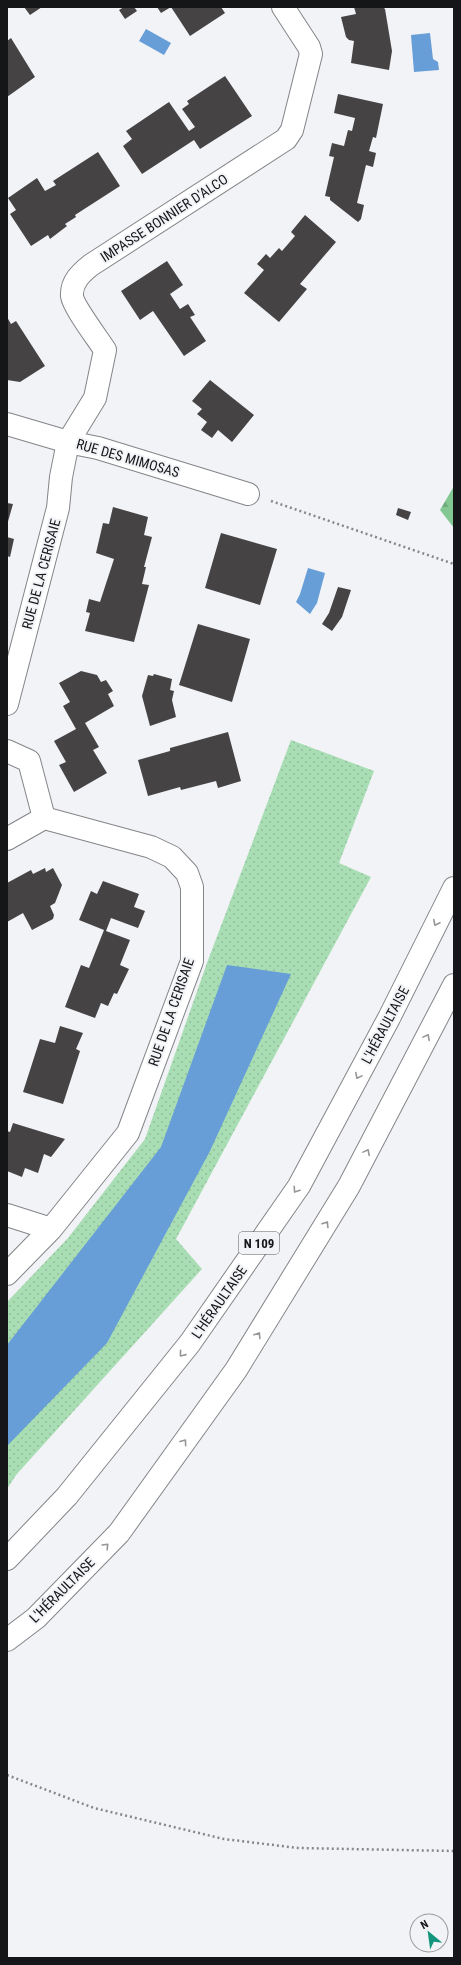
<svg xmlns="http://www.w3.org/2000/svg" width="461" height="1965" viewBox="0 0 461 1965" font-family="'Roboto Condensed',sans-serif">
  <defs>
    <pattern id="grass-dots" width="8" height="8" patternUnits="userSpaceOnUse"><rect width="8" height="8" fill="#a9ddb3"/><path d="M2 2h.1M6 6h.1" fill="none" stroke="#91bd99" stroke-width="1.8" stroke-linecap="round"/></pattern>
    <pattern id="forest-firs" width="22" height="20" patternUnits="userSpaceOnUse"><rect width="22" height="20" fill="#83c892"/><path d="M5 1l3.5 6h-7zM16 11l3.5 6h-7z" fill="#70ab7d"/></pattern>
  </defs>
  <rect width="100%" height="100%" fill="#f1f3f6"/>
  <path fill="url(#grass-dots)" d="M 291,740 L 374,771 L 339,863 L 371,877 L 176,1239 L 202,1269 L 16,1475 L 7,1489 L 7,1302 L 68,1238 L 145,1139 L 207,963 Z"/>
  <path fill="url(#forest-firs)" d="M 454,486 L 454,528 L 440,510 Z"/>
  <path fill="#679ed8" d="M 146,29 L 171,43 L 164,55 L 139,41 Z
    M 430,33 L 433,59 L 438,62 L 439,70 L 414,72 L 411,35 Z
    M 308,568 L 325,573 L 317,603 L 310,614 L 296,602 L 300,594 Z
    M 227,965 L 291,974 L 210,1151 L 107,1343 L 7,1446 L 7,1345 L 161,1147 Z"/>
  <path fill="#464345" d="M 24,7 L 42,7 L 30,15 Z
    M 124,7 L 134,7 L 137,11 L 125,19 L 119,10 Z
    M 157,7 L 221,7 L 225,13 L 190,36 L 171,7 L 161,13 Z
    M 354,7 L 383,7 L 385,9 L 392,51 L 389,70 L 351,63 L 354,41 L 349,40 L 346,37 L 341,17 L 356,14 Z
    M 11,38 L 35,77 L 7,97 L 7,41 Z
    M 225,76 L 252,116 L 200,149 L 194,140 L 142,174 L 123,146 L 132,139 L 126,131 L 169,102 L 189,131 L 195,127 L 182,109 L 189,104 L 187,101 Z
    M 338,94 L 383,104 L 376,138 L 373,137 L 369,151 L 376,153 L 373,167 L 366,165 L 357,203 L 364,205 L 361,219 L 358,222 L 330,200 L 330,197 L 325,196 L 334,157 L 329,156 L 332,143 L 344,146 L 348,130 L 352,131 L 355,118 L 334,113 Z
    M 98,152 L 120,186 L 75,215 L 76,217 L 65,224 L 67,226 L 50,239 L 48,235 L 31,246 L 10,214 L 16,210 L 8,198 L 37,178 L 45,191 L 56,185 L 53,181 Z
    M 305,215 L 336,242 L 300,284 L 307,289 L 279,322 L 244,293 L 264,270 L 257,264 L 266,254 L 270,258 L 279,248 L 282,251 L 295,236 L 291,232 Z
    M 167,261 L 183,285 L 170,294 L 180,309 L 188,304 L 195,315 L 190,317 L 206,341 L 184,356 L 153,311 L 140,320 L 121,291 Z
    M 7,317 L 11,324 L 16,321 L 45,366 L 20,382 L 7,380 Z
    M 210,380 L 254,415 L 232,442 L 218,430 L 212,438 L 201,430 L 207,422 L 197,414 L 202,409 L 192,401 Z
    M 7,503 L 13,504 L 7,525 Z
    M 113,507 L 148,517 L 144,535 L 152,537 L 144,567 L 146,567 L 142,584 L 149,585 L 134,642 L 85,631 L 90,613 L 86,612 L 89,599 L 100,602 L 114,559 L 96,553 L 103,523 L 109,524 Z
    M 398,508 L 411,512 L 408,520 L 396,515 Z
    M 221,533 L 277,549 L 260,605 L 205,588 Z
    M 7,537 L 14,539 L 10,557 L 7,556 Z
    M 338,587 L 351,590 L 342,617 L 332,631 L 322,624 L 329,613 Z
    M 198,624 L 250,639 L 232,702 L 179,685 Z
    M 81,671 L 97,675 L 101,682 L 106,680 L 113,691 L 108,694 L 114,706 L 85,723 L 99,747 L 93,750 L 107,773 L 74,792 L 59,765 L 66,762 L 54,741 L 76,729 L 63,706 L 70,702 L 59,683 Z
    M 154,674 L 172,679 L 170,690 L 174,691 L 172,700 L 176,717 L 150,726 L 142,696 L 148,675 L 153,676 Z
    M 228,732 L 241,781 L 218,788 L 216,781 L 181,790 L 180,787 L 148,796 L 138,760 L 170,751 L 170,748 Z
    M 45,868 L 46,872 L 53,868 L 62,885 L 55,903 L 50,906 L 54,915 L 53,919 L 32,930 L 23,913 L 7,922 L 7,883 L 31,870 L 33,874 Z
    M 103,881 L 139,894 L 134,907 L 145,911 L 138,928 L 111,918 L 106,931 L 130,940 L 120,965 L 129,969 L 117,994 L 114,993 L 108,1006 L 101,1003 L 95,1018 L 65,1007 L 81,965 L 89,968 L 104,930 L 79,920 L 91,891 L 97,894 Z
    M 60,1026 L 83,1033 L 76,1049 L 80,1051 L 63,1104 L 23,1092 L 40,1039 L 55,1043 Z
    M 13,1123 L 65,1139 L 51,1157 L 44,1154 L 38,1173 L 25,1168 L 22,1177 L 7,1171 L 7,1131 L 10,1132 Z"/>
  <g fill="none" stroke-linecap="round" stroke-linejoin="round">
    <defs>
      <path id="minor" d="M 7,424 L 68,442 L 98,448 L 248,494
        M 7,704 L 58,508 L 61,477 L 68,442 L 95,398 L 105,350 C 98,339 73,306 72,296 C 71,282 81,273 91,265 L 286,139 L 292,130 L 311,54 L 309,47 L 283,7
        M 7,751 L 29,761 L 44,818 L 7,839
        M 7,1215 L 51,1229
        M 7,1274 L 51,1229 L 128,1133 L 192,961 L 192,887 L 187,873 L 172,857 L 151,847 L 44,818"/>
      <path id="highway" d="M 7,1559 L 67,1496 L 190,1343 L 299,1186 L 389,1018 L 454,888
        M 7,1640 L 36,1618 L 119,1533 L 236,1370 L 349,1186 L 454,985"/>
    </defs>
    <use href="#minor" stroke="#848588" stroke-width="24"/>
    <use href="#highway" stroke="#848588" stroke-width="24"/>
    <path stroke="#858789" stroke-width="2.5" stroke-dasharray="2 3" stroke-linecap="butt" d="M 271,501 L 454,564
      M 7,1775 L 94,1808 L 224,1839 L 298,1848 L 454,1851"/>
    <use href="#minor" stroke="#fff" stroke-width="22"/>
    <use href="#highway" stroke="#fff" stroke-width="22"/>
  </g>
  <defs><path id="oneway-chevron" d="M-2-3.5L2.5 0L-2 3.5" fill="none" stroke-width="1.6" stroke-linecap="round" stroke-linejoin="round"/></defs>
  <g stroke="#969697">
    <use href="#oneway-chevron" transform="translate(436 923) rotate(117)"/>
    <use href="#oneway-chevron" transform="translate(427 1037) rotate(-62)"/>
    <use href="#oneway-chevron" transform="translate(358 1076) rotate(118)"/>
    <use href="#oneway-chevron" transform="translate(367 1152) rotate(-62)"/>
    <use href="#oneway-chevron" transform="translate(296 1190) rotate(124)"/>
    <use href="#oneway-chevron" transform="translate(326 1224) rotate(-58)"/>
    <use href="#oneway-chevron" transform="translate(258 1335) rotate(-58)"/>
    <use href="#oneway-chevron" transform="translate(182 1354) rotate(129)"/>
    <use href="#oneway-chevron" transform="translate(184 1442) rotate(-54)"/>
    <use href="#oneway-chevron" transform="translate(106 1546) rotate(-46)"/>
  </g>
  <g text-anchor="middle" stroke-width="4" stroke-linejoin="round" paint-order="stroke">
    <rect fill="#f1f3f6" stroke="#57585a" stroke-width="1" x="239" y="1232" width="40" height="22" rx="3"/>
    <g font-size="13" font-weight="bold" fill="#151617">
      <text x="259" y="1248">N 109</text>
    </g>
    <g font-size="14" fill="#151617" stroke="#f1f3f6">
      <text transform="translate(164 218) rotate(-33)" y="5">IMPASSE BONNIER D'ALCO</text>
      <text transform="translate(128 458) rotate(16)" y="5">RUE DES MIMOSAS</text>
      <text transform="translate(41 574) rotate(-75)" y="5">RUE DE LA CERISAIE</text>
      <text transform="translate(171 1012) rotate(-71)" y="5">RUE DE LA CERISAIE</text>
      <text transform="translate(385 1025) rotate(-62)" y="5">L'HÉRAULTAISE</text>
      <text transform="translate(219 1302) rotate(-55)" y="5">L'HÉRAULTAISE</text>
      <text transform="translate(62 1590) rotate(-45)" y="5">L'HÉRAULTAISE</text>
    </g>
  </g>
  <rect width="461" height="1965" fill="none" stroke="#151617" stroke-width="16"/>
  <g transform="translate(429 1933) rotate(331)"><circle r="19" fill="#f1f3f6" stroke="#999b9d"/>
  <path d="M0-3L7 15L0 10L-7 15Z" fill="#15957e"/>
  <text y="-6" font-size="11" font-weight="bold" text-anchor="middle" fill="#151617">N</text>
  </g>
</svg>
